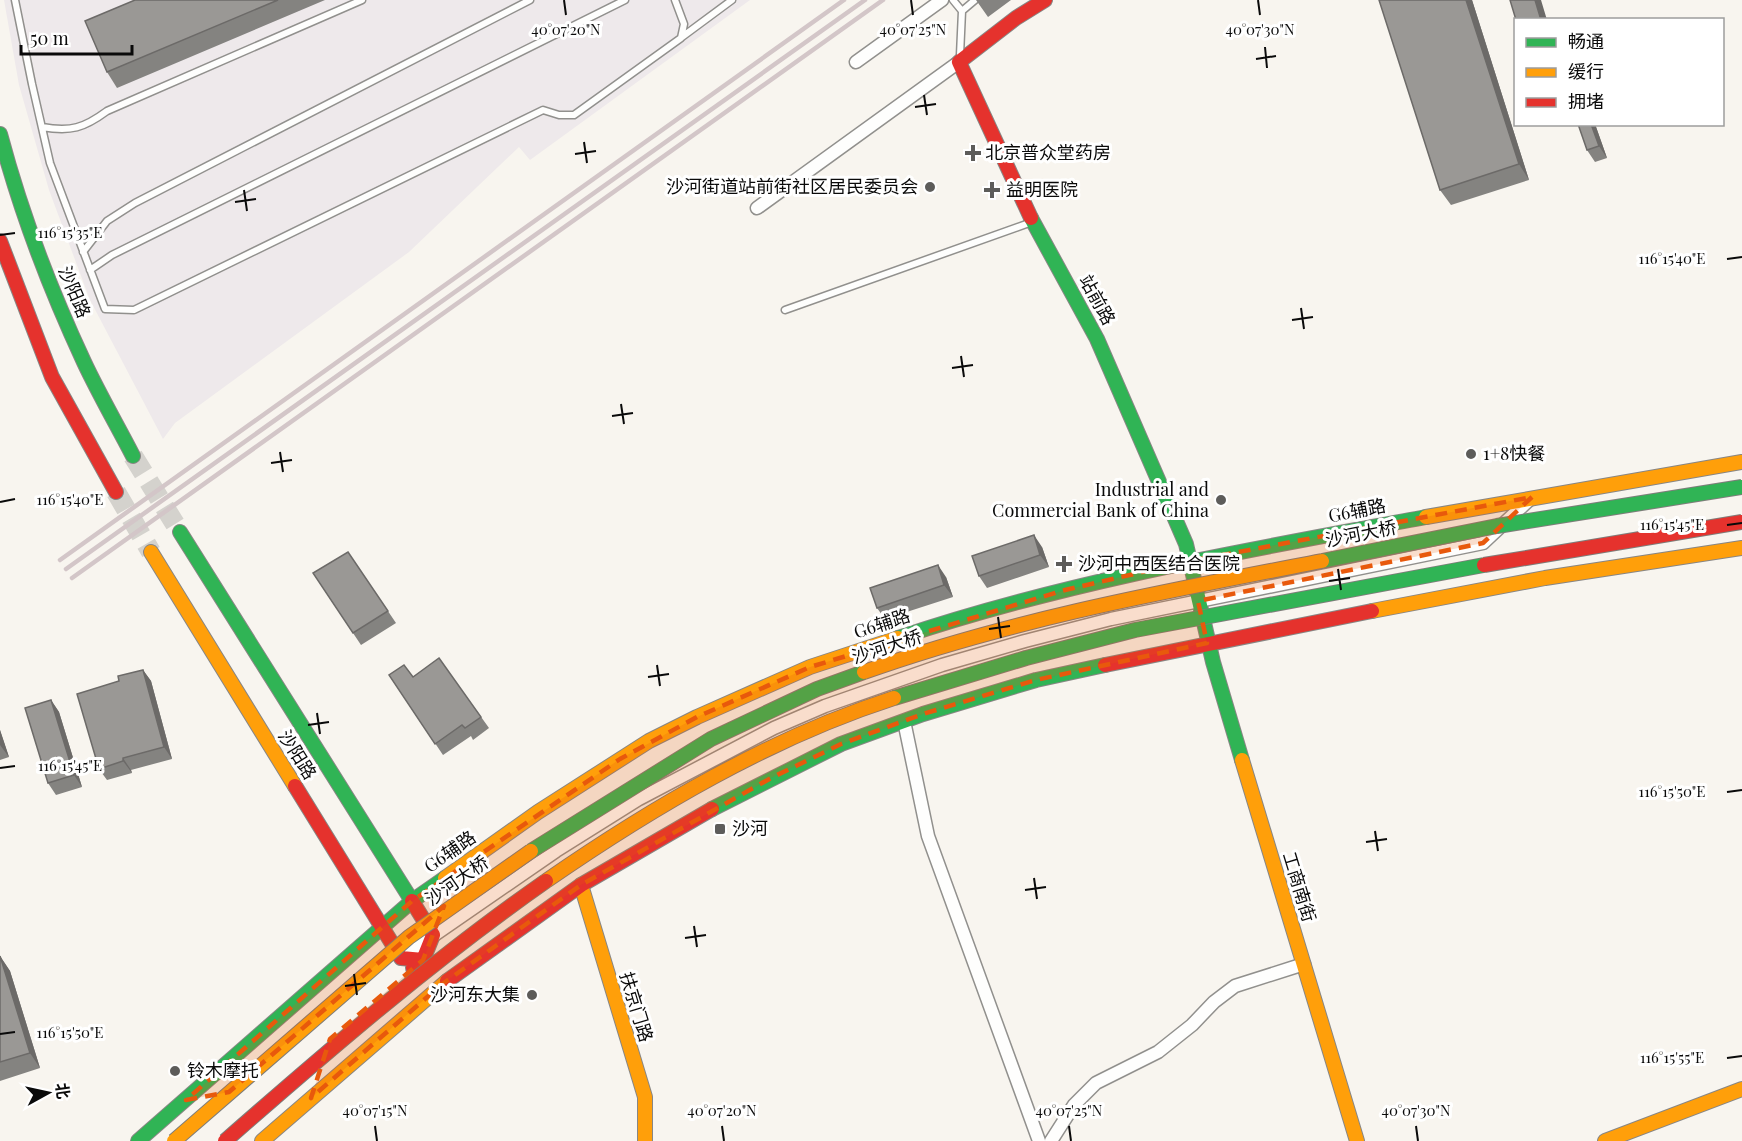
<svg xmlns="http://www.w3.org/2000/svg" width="1742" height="1141" viewBox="0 0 1742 1141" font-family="'Playfair Display','Noto Sans SC',serif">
  <rect width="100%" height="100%" fill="#f8f5ef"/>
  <path fill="#eee9eb" d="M 4,0 L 750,0 L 530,160 L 519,147 L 409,252 L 175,423 L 163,439 L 90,300 L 49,190 L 19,85 Z"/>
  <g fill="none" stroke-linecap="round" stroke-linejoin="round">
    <path stroke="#d4d2cd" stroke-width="20" stroke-dasharray="20 10" stroke-linecap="butt" d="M 133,456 L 180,532
      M 116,492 L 151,552"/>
    <defs>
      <path id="lane" d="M 15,0 L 32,84 L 50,163 L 105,309 L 134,310 L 543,110 L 559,115 L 574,115 L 681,38 L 684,24 L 675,0
        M 953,0 L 962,11
        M 682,37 L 732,0
        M 960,55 L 962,11 L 975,0
        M 42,127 C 71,132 84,128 107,111 L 362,0
        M 83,252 L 107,221 L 135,203 L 530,0
        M 90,270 L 112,255 L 625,0
        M 785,310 L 1032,222"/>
      <path id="street" d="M 856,62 L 942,0
        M 757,208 L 959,62
        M 904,721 L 928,836 L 1039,1141
        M 401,958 L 556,851 L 639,799 L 774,728 L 825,706 L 942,665 L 1025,641 L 1111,619 L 1483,543 L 1529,500
        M 1051,1141 L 1074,1105 L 1096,1083 L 1158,1052 L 1192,1025 L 1214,1002 L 1235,986 L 1304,964"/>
      <path id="fast" d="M 0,134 C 21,213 50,289 84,362 C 99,394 117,425 133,456
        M 1031,218 L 1097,339 L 1186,544 L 1213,662 L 1242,760
        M 180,532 L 412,901
        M 898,638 C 1070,580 1249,550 1426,517
        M 712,809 L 841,744 L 923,714 L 1036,680 L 1105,665
        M 138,1141 L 412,901 L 445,878"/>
      <path id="slow" d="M 1426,517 L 1742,462
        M 151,552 L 295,786
        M 1372,611 L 1545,578 L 1742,548
        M 1242,760 L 1357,1141
        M 445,878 L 538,812 L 649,741 L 697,717 L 810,667 L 898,638
        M 581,885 L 645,1097 L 645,1141
        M 262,1141 L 447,981
        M 1605,1141 L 1742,1089"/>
      <path id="jam" d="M 1031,218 L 959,62 L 1016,18 L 1045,0
        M 0,241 L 52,377 L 116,492
        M 1105,665 L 1372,611
        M 295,786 L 401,958 L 423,960
        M 412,901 L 433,935 L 423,960 L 413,968
        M 447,981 L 581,885 L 712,809"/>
    </defs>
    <use href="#lane" stroke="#91908d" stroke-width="9"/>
    <use href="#street" stroke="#91908d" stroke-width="15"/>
    <use href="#fast" stroke="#888684" stroke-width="16"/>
    <use href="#slow" stroke="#888684" stroke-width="16"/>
    <use href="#jam" stroke="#888684" stroke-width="16"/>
    <use href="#lane" stroke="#fefefd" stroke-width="6"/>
    <use href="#street" stroke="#fefefd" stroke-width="12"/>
    <use href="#fast" stroke="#30b455" stroke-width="14"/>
    <use href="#slow" stroke="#ff9f0a" stroke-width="14"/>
    <use href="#jam" stroke="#e5322d" stroke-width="14"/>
    <path stroke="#d3c6c8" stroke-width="4.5" d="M 60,560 L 844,0
      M 66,569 L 865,0
      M 72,578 L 883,0"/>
    <defs>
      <path id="fast-bridge" d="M 1322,561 L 1497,526 L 1742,487
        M 894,698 L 1026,658 L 1135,630 L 1484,565
        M 531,851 L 711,739 L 817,689 L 864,672"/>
      <path id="slow-bridge" d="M 864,672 C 1013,619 1167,591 1322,561
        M 546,881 C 653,807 770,738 894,698
        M 174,1141 L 409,937 L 531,851"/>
      <path id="jam-bridge" d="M 1484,565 L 1742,522
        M 225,1141 C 329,1050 433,960 546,881"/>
    </defs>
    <use href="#fast-bridge" stroke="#7e7d7a" stroke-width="16" stroke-linecap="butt"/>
    <use href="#slow-bridge" stroke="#7e7d7a" stroke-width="16" stroke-linecap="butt"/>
    <use href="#jam-bridge" stroke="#7e7d7a" stroke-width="16" stroke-linecap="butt"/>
    <use href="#fast-bridge" stroke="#30b455" stroke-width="14"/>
    <use href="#slow-bridge" stroke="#ff9f0a" stroke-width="14"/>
    <use href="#jam-bridge" stroke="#e5322d" stroke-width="14"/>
  </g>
  <path fill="#848380" d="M 135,0 L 325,0 L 117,88 L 107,72 Z
    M 976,0 L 1011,0 L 988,17 Z
    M 1472,0 L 1529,180 L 1451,205 L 1440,190 Z
    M 1578,124 L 1595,124 L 1607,158 L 1595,162 L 1587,150 Z
    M 1042,547 L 1049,567 L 987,588 L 979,576 Z
    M 348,552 L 396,623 L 361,645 L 313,573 Z
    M 946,577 L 953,597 L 885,619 L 877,608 Z
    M 439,658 L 489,728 L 473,740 L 471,736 L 443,755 L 389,675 L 413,677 Z
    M 143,670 L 151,681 L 172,759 L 131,770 L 132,773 L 107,780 L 99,769 L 119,681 Z
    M 51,700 L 59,712 L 82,787 L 56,795 L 48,783 Z
    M 0,730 L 9,757 L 0,760 Z
    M 0,956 L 10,971 L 40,1068 L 0,1081 Z"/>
  <path fill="#6c6a68" d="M 1466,0 L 1472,0 L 1529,180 L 1519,164 Z
    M 1535,0 L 1541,0 L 1547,20 L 1541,20 Z
    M 1591,124 L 1595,124 L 1607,158 L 1599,146 Z
    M 1034,535 L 1042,547 L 1049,567 L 1040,555 Z
    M 938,565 L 946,577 L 953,597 L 944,585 Z
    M 143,670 L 151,681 L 172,759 L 164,747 Z
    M 51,700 L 59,712 L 82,787 L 74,775 Z
    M 0,730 L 9,757 L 0,745 Z
    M 123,758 L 131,770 L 132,773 L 123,761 Z
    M 0,956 L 10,971 L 40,1068 L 30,1053 Z"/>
  <path fill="#9a9895" stroke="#6c6a68" stroke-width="1.5" d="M 135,0 L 278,0 L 107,72 L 85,21 Z
    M 1379,0 L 1466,0 L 1519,164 L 1440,190 Z
    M 1510,0 L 1535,0 L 1541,20 L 1516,20 Z
    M 1578,124 L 1591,124 L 1599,146 L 1587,150 Z
    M 1034,535 L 1040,555 L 979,576 L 972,556 Z
    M 348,552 L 388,611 L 353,633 L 313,573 Z
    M 938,565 L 944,585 L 877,608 L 870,588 Z
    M 439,658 L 481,717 L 465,728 L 462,725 L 435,744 L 389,675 L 404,665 L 413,677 Z
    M 143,670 L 164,747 L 123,758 L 123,761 L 99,769 L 77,694 L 119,681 L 118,676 Z
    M 51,700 L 74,775 L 48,783 L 25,708 Z
    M 0,956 L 30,1053 L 0,1062 Z"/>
  <path fill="#e8590c" fill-opacity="0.2" stroke="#e8590c" stroke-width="4.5" stroke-dasharray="12 8" stroke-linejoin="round" d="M 1532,497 L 1483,543 L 1198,601 L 1207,643 L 1036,680 L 923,714 L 841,744 L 771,778 L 581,885 L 441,985 L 311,1098 L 330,1039 L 423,960 L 444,906 L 229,1092 L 186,1100 L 412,901 L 620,759 L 697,717 L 810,667 L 1065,590 L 1190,561 Z"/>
  <path fill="none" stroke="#0a0a0a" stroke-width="2" d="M 564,0 L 566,15M 911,0 L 913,15M 1258,0 L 1260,15M 1265,47 L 1267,68M 1256,59 L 1276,56M 924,95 L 927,115M 915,107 L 936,104M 584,142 L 587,163M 575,154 L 596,151M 244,190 L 247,211M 235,202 L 256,199M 0,235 L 15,233M 1727,259 L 1742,257M 1301,308 L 1304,329M 1292,320 L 1313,317M 961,356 L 964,377M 952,368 L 973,365M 621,404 L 624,424M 612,416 L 633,413M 280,452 L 283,472M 271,463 L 292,460M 0,502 L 15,499M 1727,525 L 1742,523M 1338,569 L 1341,590M 1329,581 L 1350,578M 998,617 L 1001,638M 989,629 L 1010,626M 657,665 L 660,686M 648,677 L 669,674M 317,713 L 320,734M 308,725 L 329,722M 0,768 L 15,766M 1727,792 L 1742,790M 1375,831 L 1378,851M 1366,842 L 1387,839M 1034,878 L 1037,899M 1025,890 L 1046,887M 694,926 L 697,947M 685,938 L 706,935M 354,974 L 357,995M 345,986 L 366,983M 0,1034 L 15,1032M 1727,1058 L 1742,1056M 375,1126 L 377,1141M 722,1126 L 724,1141M 1069,1126 L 1071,1141M 1416,1126 L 1418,1141"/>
  <g fill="#5d5c5a" stroke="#fff" stroke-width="2">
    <path d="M970 144h6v6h6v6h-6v6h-6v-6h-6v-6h6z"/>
    <circle cx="930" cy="187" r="6"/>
    <path d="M989 181h6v6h6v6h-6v6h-6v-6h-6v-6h6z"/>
    <circle cx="1471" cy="454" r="6"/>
    <circle cx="1221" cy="500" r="6"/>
    <path d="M1061 555h6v6h6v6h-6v6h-6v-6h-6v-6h6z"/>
    <rect x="714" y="823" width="12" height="12" rx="3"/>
    <circle cx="532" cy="995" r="6"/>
    <circle cx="175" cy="1071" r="6"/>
  </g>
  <g text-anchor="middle" stroke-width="6" stroke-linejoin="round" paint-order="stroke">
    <g font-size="18" fill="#0a0a0a" stroke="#fff" text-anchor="start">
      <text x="985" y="159">北京普众堂药房</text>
      <text x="918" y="193" text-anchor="end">沙河街道站前街社区居民委员会</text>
      <text x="1006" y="196">益明医院</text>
      <text x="1483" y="460">1+8快餐</text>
      <text x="1209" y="496" text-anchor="end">Industrial and<tspan x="1209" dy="21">Commercial Bank of China</tspan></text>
      <text x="1078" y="570">沙河中西医结合医院</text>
      <text x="732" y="835">沙河</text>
      <text x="520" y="1001" text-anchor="end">沙河东大集</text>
      <text x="187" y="1077">铃木摩托</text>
    </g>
    <g font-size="18" fill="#0a0a0a" stroke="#fff">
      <text transform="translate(74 292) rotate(67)" y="6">沙阳路</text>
      <text transform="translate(1097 300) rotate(61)" y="6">站前路</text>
      <text transform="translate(1357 511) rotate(-11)" y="6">G6辅路</text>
      <text transform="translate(1361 534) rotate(-11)" y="6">沙河大桥</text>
      <text transform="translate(882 624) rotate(-18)" y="6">G6辅路</text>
      <text transform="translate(887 647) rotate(-18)" y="6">沙河大桥</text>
      <text transform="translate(297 755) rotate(58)" y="6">沙阳路</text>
      <text transform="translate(450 852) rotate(-35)" y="6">G6辅路</text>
      <text transform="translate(457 881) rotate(-35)" y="6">沙河大桥</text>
      <text transform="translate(1299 887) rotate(73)" y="6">工商南街</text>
      <text transform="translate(636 1007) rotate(73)" y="6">扶京门路</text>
    </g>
  </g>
  <g font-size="15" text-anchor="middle" fill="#0a0a0a" stroke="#fff" stroke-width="6" stroke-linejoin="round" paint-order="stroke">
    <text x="566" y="35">40°07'20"N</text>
    <text x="913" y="35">40°07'25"N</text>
    <text x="1260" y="35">40°07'30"N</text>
    <text x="70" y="238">116°15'35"E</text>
    <text x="1672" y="264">116°15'40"E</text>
    <text x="70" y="505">116°15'40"E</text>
    <text x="1672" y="530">116°15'45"E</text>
    <text x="70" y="771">116°15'45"E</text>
    <text x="1672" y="797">116°15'50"E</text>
    <text x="70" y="1038">116°15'50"E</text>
    <text x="1672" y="1063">116°15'55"E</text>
    <text x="375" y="1116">40°07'15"N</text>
    <text x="722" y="1116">40°07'20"N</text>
    <text x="1069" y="1116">40°07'25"N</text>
    <text x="1416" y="1116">40°07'30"N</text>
  </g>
  <rect x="1514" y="18" width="210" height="108" fill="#ffffff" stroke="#9d9d9d" stroke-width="1.5"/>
  <rect x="1526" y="38" width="30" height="9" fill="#30b455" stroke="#9d9d9d" stroke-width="1.5"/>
  <text x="1568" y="48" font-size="18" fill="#0a0a0a">畅通</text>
  <rect x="1526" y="68" width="30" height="9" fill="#ff9f0a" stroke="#9d9d9d" stroke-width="1.5"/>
  <text x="1568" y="78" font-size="18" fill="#0a0a0a">缓行</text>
  <rect x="1526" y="98" width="30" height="9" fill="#e5322d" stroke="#9d9d9d" stroke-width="1.5"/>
  <text x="1568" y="108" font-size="18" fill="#0a0a0a">拥堵</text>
  <g transform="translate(48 1093) rotate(82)" stroke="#ffffff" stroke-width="4.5" paint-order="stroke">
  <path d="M0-4.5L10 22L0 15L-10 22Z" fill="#0a0a0a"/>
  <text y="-9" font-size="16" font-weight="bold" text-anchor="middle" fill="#0a0a0a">北</text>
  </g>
  <path d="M21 45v9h111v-9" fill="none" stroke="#0a0a0a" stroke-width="3"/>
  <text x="30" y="45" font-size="18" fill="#0a0a0a" stroke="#ffffff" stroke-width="4.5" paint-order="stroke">50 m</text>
</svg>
